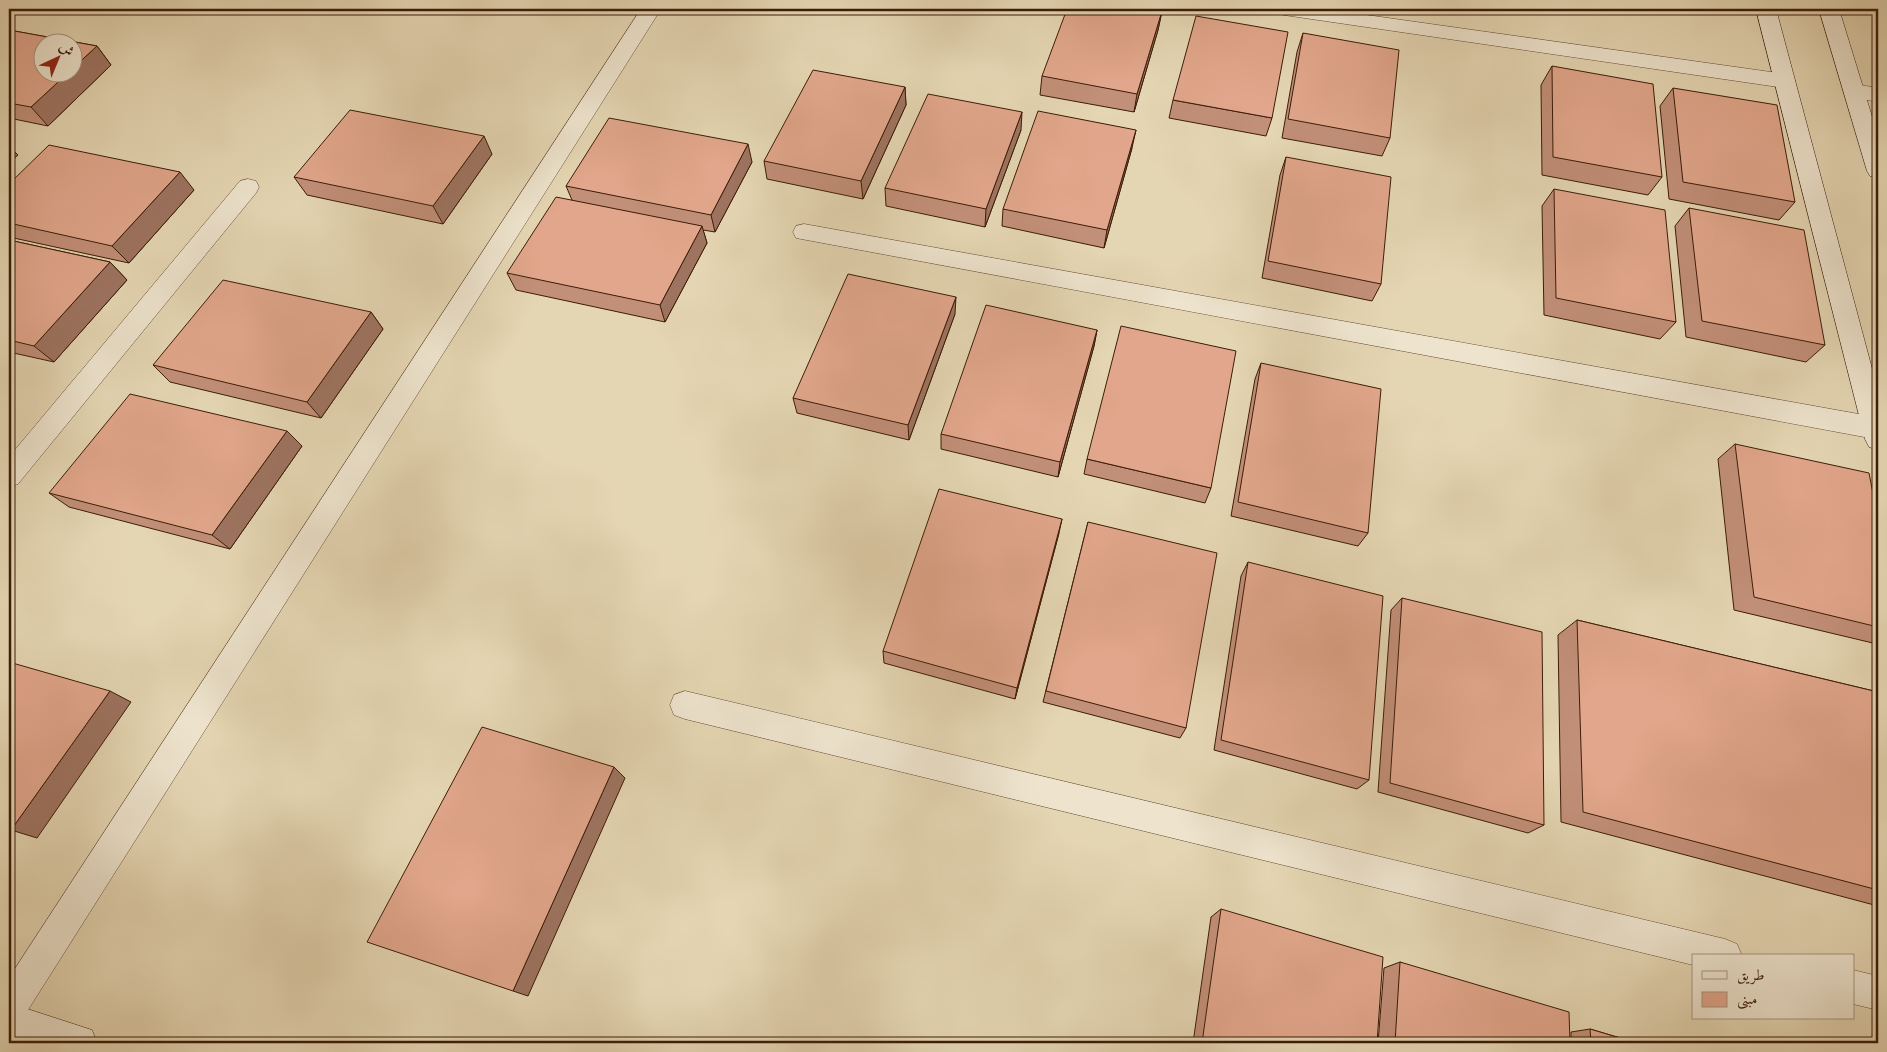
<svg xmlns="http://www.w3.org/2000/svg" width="1887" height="1052" viewBox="0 0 1887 1052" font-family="Alegreya,Amiri,serif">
  <rect width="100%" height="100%" fill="#e5d6b3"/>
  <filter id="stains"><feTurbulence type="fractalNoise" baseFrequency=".004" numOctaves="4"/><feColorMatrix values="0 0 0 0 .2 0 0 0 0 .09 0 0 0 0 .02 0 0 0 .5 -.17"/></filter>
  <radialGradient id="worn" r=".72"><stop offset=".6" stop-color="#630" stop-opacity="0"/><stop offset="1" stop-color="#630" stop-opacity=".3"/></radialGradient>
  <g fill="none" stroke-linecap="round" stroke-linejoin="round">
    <defs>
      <path id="street" d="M 641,9 L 661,9 L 21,1021 L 9,1026 L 9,978 Z
        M 1274,9 L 1324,9 L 1785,74 L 1792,76 L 1795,81 L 1792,86 L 1785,88 L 1284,15 L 1277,13 Z
        M 1854,84 L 1878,88 L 1878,102 L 1847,96 L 1844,91 L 1847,86 Z
        M 248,179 L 256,181 L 259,187 L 256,193 L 18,484 L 9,487 L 9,457 L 240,181 Z
        M 804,224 L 1875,417 L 1878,418 L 1878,438 L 1875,439 L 796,238 L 793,232 L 796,226 Z
        M 685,691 L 1725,939 L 1737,944 L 1742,956 L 1693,956 L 1693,965 L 685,719 L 674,715 L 670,705 L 674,695 Z
        M 1853,970 L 1878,976 L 1878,1010 L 1853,1004 Z"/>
      <path id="secondary" d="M 1756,9 L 1776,9 L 1878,391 L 1878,450 L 1869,447 L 1865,439 Z
        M 1819,9 L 1839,9 L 1878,136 L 1878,179 L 1870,176 L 1867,171 Z
        M 9,1003 L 92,1030 L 97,1043 L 24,1043 L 9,1038 Z"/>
    </defs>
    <use href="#street" stroke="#664a33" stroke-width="1"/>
    <use href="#secondary" stroke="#3c1c08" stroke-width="1"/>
    <use href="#street" fill="#eee4ce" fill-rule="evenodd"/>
    <use href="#secondary" fill="#eee4ce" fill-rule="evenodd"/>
  </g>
  <path fill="#c28f78" stroke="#3c1c08" d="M 1162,11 L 1158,30 L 1134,112 L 1040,95 L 1042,76 Z
    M 9,30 L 97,46 L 111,65 L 48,126 L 9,118 Z
    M 1303,33 L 1390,138 L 1382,156 L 1282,138 L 1297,52 Z
    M 1552,66 L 1662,177 L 1648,195 L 1542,175 L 1541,85 Z
    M 905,87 L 906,105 L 863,199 L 767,179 L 764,161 Z
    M 1673,88 L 1795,202 L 1779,220 L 1669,199 L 1660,106 Z
    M 1173,100 L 1272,118 L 1266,136 L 1169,118 Z
    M 1021,130 L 985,227 L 886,206 L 885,188 Z
    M 1132,148 L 1104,248 L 1002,226 L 1003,209 Z
    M 492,154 L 443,224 L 307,195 L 294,177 Z
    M 1286,157 L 1381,284 L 1372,301 L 1262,278 L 1280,175 Z
    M 752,162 L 715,232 L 703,230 L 707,243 L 665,322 L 516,290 L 507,273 L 572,200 L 566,186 Z
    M 9,184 L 194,190 L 129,263 L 9,237 Z
    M 1554,189 L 1676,322 L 1660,339 L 1544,315 L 1542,206 Z
    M 1689,208 L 1825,345 L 1806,362 L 1686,337 L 1675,226 Z
    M 9,240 L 110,262 L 127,280 L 54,362 L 9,352 Z
    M 371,312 L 383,329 L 321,418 L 170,382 L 153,365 Z
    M 955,314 L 909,440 L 797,413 L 793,398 Z
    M 1097,330 L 1094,346 L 1058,477 L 941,449 L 941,434 Z
    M 1261,363 L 1368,533 L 1358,546 L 1231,516 L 1255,379 Z
    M 1735,444 L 1878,519 L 1878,643 L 1877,644 L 1734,610 L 1718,459 Z
    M 302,446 L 230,549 L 69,507 L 49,493 Z
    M 1087,459 L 1211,488 L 1205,503 L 1084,474 Z
    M 1088,522 L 1186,728 L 1180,738 L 1043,702 Z
    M 1059,533 L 1015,699 L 884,663 L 883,651 Z
    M 1248,562 L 1369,780 L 1357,789 L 1214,750 L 1241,576 Z
    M 1402,598 L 1544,825 L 1528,833 L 1378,792 L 1391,610 Z
    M 1577,620 L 1878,692 L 1878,906 L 1561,822 L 1558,635 Z
    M 1221,909 L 1377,1043 L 1193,1043 L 1211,917 Z
    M 1400,962 L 1570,1043 L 1378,1043 L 1384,968 Z
    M 1590,1029 L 1637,1043 L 1571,1043 L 1571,1032 Z"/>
  <path fill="#9e7461" stroke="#3c1c08" d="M 1162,11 L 1158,30 L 1134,112 L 1137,94 Z
    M 97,46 L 111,65 L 48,126 L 31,107 L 69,72 L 72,72 L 72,69 Z
    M 905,87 L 906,105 L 863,199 L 861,181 Z
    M 1022,112 L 1021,130 L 985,227 L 986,209 Z
    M 1136,130 L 1132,148 L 1104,248 L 1107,230 Z
    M 484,136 L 492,154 L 443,224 L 433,206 Z
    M 748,144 L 752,162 L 715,232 L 711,215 Z
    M 9,146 L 18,155 L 9,163 Z
    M 180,172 L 194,190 L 129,263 L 112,246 Z
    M 702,226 L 707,243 L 665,322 L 660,305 Z
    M 110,262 L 127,280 L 54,362 L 34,346 Z
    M 956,297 L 955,314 L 909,440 L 908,425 Z
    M 371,312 L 383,329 L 321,418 L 307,402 Z
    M 1097,330 L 1094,346 L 1058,477 L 1060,462 Z
    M 287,431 L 302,446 L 230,549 L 212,535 Z
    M 1062,519 L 1059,533 L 1015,699 L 1017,688 Z
    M 110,691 L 131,702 L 37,838 L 11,830 Z
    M 614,767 L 625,778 L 528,996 L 513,991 Z"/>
  <path fill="#e1a68b" stroke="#3c1c08" d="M 1067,9 L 1149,9 L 1162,11 L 1137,94 L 1042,76 Z
    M 1196,16 L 1288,32 L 1272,118 L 1173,100 Z
    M 9,30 L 97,46 L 72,69 L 72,42 L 42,42 L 42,72 L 69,72 L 31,107 L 9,103 Z
    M 1303,33 L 1399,50 L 1390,138 L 1288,119 Z
    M 1552,66 L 1653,84 L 1662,177 L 1553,157 Z
    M 813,70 L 905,87 L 861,181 L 764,161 Z
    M 1673,88 L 1777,105 L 1795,202 L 1683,182 Z
    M 928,94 L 1022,112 L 986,209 L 885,188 Z
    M 350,110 L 484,136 L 433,206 L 294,177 Z
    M 1038,111 L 1136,130 L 1107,230 L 1003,209 Z
    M 609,118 L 748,144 L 711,215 L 566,186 Z
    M 49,145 L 180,172 L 112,246 L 9,223 L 9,184 Z
    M 1286,157 L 1391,177 L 1381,284 L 1268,261 Z
    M 1554,189 L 1665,210 L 1676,322 L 1556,298 Z
    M 556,197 L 702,226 L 660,305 L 507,273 Z
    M 1689,208 L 1804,230 L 1825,345 L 1702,321 Z
    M 9,240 L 110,262 L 34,346 L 9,340 Z
    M 848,274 L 956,297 L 908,425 L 793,398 Z
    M 223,280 L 371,312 L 307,402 L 153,365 Z
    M 986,305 L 1097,330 L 1060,462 L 941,434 Z
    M 1121,326 L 1236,351 L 1211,488 L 1087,459 Z
    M 1261,363 L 1381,389 L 1368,533 L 1238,502 Z
    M 130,394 L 287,431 L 212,535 L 49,493 Z
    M 1735,444 L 1869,473 L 1878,519 L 1878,627 L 1754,597 Z
    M 939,489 L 1062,519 L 1017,688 L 883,651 Z
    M 1088,522 L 1217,553 L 1186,728 L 1046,691 Z
    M 1248,562 L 1383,596 L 1369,780 L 1221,740 Z
    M 1402,598 L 1542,632 L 1544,825 L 1390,783 Z
    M 1577,620 L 1878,692 L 1878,890 L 1583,812 Z
    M 9,662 L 110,691 L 11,830 L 9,830 Z
    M 482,727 L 614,767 L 513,991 L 367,942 Z
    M 1221,909 L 1383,957 L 1377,1043 L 1202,1043 Z
    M 1400,962 L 1569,1012 L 1570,1043 L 1395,1043 Z
    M 1590,1029 L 1637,1043 L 1591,1043 Z"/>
  <rect width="1887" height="1052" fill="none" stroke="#e5d6b3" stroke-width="30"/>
  <rect x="10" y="10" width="1867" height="1032" fill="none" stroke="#3c1c08" stroke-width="2.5"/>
  <rect x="15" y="15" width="1857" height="1022" fill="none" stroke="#3c1c08"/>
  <rect x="1692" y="954" width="162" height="65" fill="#eee4ce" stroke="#a7947f"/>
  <rect x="1702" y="971" width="25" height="8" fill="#eee4ce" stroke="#a7947f"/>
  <text x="1737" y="980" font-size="15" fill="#3c1c08">طريق</text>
  <rect x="1702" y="992" width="25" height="15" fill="#e1a68b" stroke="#a7947f"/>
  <text x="1737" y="1004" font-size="15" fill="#3c1c08">مبنى</text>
  <g transform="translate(58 58) rotate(44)"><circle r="24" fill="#eee4ce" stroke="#a7947f"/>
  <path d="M0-4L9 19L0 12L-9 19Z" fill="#8f2418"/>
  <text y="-8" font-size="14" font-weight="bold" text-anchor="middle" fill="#3c1c08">ش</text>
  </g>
  <rect width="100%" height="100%" filter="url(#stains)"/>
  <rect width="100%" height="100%" fill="url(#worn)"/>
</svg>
